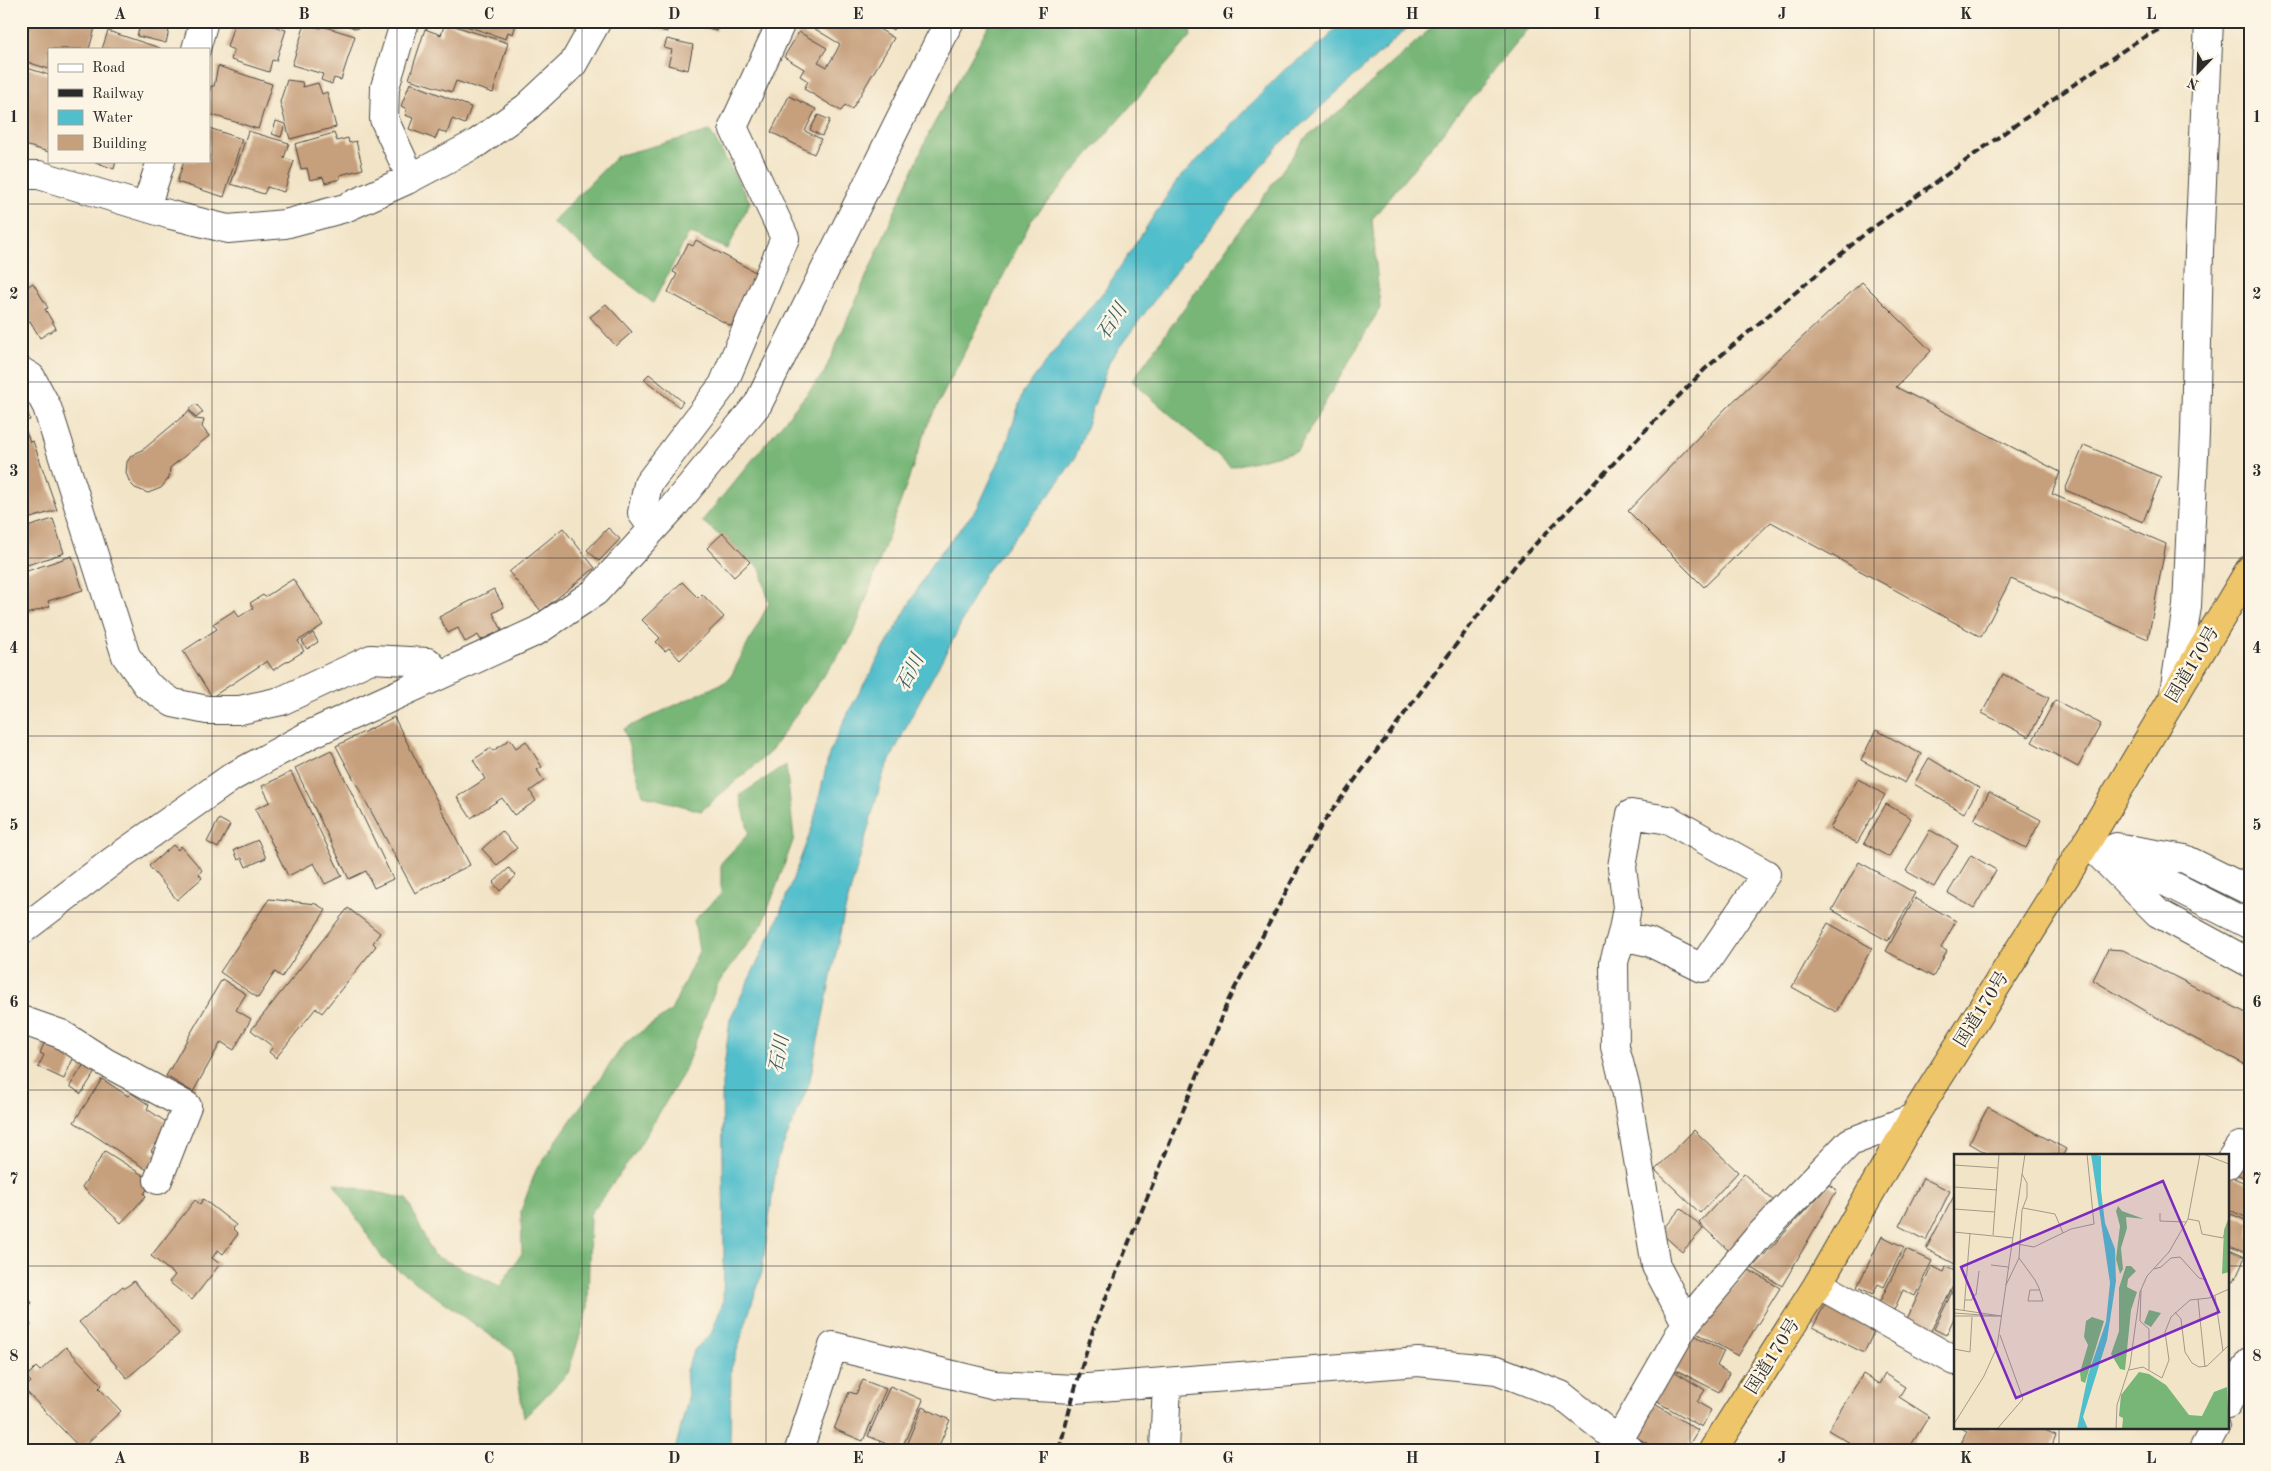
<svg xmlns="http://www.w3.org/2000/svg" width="2271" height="1471" viewBox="0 0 2271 1471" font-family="'Old Standard TT','Noto Serif JP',serif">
  <rect width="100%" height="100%" fill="#fcf5e5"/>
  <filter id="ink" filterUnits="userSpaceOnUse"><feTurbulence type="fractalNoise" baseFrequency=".02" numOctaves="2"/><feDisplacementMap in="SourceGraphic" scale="10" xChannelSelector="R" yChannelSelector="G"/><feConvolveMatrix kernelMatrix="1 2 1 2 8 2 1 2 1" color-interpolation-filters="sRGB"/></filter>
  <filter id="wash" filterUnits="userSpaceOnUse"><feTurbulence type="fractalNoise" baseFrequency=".0096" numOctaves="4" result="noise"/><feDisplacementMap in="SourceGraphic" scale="20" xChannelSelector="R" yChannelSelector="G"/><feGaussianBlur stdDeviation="1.12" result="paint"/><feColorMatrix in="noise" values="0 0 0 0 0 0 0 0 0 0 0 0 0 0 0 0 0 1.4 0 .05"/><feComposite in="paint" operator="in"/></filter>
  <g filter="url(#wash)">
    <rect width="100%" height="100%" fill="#f2e4c7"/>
    <path fill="#77b677" stroke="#517051" d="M 991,21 L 1188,21 L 1191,36 L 1031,221 L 928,424 L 854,633 L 769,753 L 701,811 L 643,795 L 624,729 L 729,680 L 769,603 L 760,568 L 702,521 L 824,373 L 930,131 Z
      M 1439,21 L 1534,21 L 1372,219 L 1380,308 L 1297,451 L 1230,467 L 1132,381 L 1306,137 L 1342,109 Z
      M 710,131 L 750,202 L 728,249 L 689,233 L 653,303 L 552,222 L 617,156 Z
      M 786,765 L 794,838 L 763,923 L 717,985 L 683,1074 L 631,1159 L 590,1214 L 588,1309 L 568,1373 L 524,1418 L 514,1352 L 383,1259 L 334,1183 L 407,1199 L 433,1255 L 500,1286 L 522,1253 L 521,1211 L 536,1170 L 625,1043 L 671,1011 L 699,951 L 694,920 L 721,894 L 721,863 L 749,833 L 740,795 Z"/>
    <path fill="#51becb" stroke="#3e747b" d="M 1341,21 L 1415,21 L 1278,146 L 1181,264 L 1110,360 L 1075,458 L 1050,494 L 984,574 L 956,634 L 914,711 L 883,775 L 844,914 L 809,1084 L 777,1160 L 762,1272 L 731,1369 L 730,1450 L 675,1450 L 688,1399 L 686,1370 L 694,1350 L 711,1334 L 723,1302 L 724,1252 L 722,1084 L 730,1019 L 777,921 L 813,825 L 829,754 L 850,709 L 933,562 L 978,507 L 1006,446 L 1023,392 L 1062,341 L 1105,290 L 1176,182 L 1284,70 L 1327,39 Z"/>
    <g id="blocks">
      <path fill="#c69f7b" d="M 30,21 L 97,21 L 89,49 L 49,49 L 49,69 L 21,60 L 21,33 L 26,35 Z
        M 235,21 L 258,21 L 286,30 L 276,61 L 272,60 L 269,72 L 231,60 L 234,50 L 227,47 Z
        M 335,21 L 360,21 L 357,29 Z
        M 451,21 L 517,21 L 513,34 L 508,32 L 506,39 Z
        M 640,21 L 669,21 L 667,32 L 639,25 Z
        M 678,21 L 719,21 L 716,31 Z
        M 806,21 L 866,21 L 894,38 L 852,109 L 845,105 L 841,111 L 804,89 L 808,81 L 800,76 L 804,69 L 784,57 L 799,32 L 827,48 L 818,62 L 827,67 L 836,52 L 840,44 L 805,23 Z
        M 879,21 L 898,21 L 893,30 Z
        M 141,23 L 169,30 L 166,43 L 137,36 Z
        M 445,23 L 508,43 L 493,93 L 456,81 L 452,92 L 409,79 L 425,29 L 441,35 Z
        M 305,24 L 321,28 L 322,26 L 355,36 L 341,80 L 334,78 L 332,84 L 321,80 L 323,74 L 292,65 Z
        M 108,31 L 160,48 L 160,49 L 102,49 Z
        M 667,39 L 693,45 L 688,70 L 668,65 L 672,50 L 664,48 Z
        M 21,66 L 49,75 L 49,152 L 21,144 L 21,100 L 23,94 L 21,93 Z
        M 218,66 L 272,84 L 258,129 L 209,114 L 209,93 L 211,86 L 214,86 Z
        M 287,80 L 302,82 L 303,87 L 318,83 L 322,94 L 327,92 L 336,127 L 290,139 L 280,102 Z
        M 410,83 L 471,107 L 465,124 L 452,119 L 447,134 L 439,130 L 435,139 L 409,129 L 413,118 L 405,115 L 407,109 L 401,106 Z
        M 789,96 L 816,109 L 805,131 L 821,139 L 814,154 L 771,132 Z
        M 818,115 L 830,120 L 822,136 L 810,130 Z
        M 276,121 L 285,124 L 281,137 L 272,134 Z
        M 209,128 L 242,139 L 224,197 L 177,182 L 184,161 L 209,161 Z
        M 248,131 L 289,143 L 284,158 L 294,161 L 284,192 L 267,187 L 264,194 L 231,184 Z
        M 334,133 L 337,141 L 348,138 L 349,143 L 356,141 L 363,169 L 340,175 L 340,179 L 325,183 L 323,177 L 310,180 L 307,168 L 301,169 L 295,144 Z
        M 93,161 L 116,161 L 114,169 Z
        M 696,240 L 757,273 L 756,281 L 731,326 L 668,292 L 677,274 L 673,272 L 688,244 L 693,246 Z
        M 1862,282 L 1931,351 L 1896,387 L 2060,472 L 2052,494 L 2166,544 L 2148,639 L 2011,579 L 1981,637 L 1771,522 L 1704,587 L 1628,511 L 1725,409 Z
        M 33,283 L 48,308 L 45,309 L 56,328 L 40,338 L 30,321 L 25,324 L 21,317 L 21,291 Z
        M 606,304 L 632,332 L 616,346 L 590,317 Z
        M 649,374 L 683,402 L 679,407 L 644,379 Z
        M 21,386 L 30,420 L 21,422 Z
        M 196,404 L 203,412 L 196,418 L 189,409 Z
        M 189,411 L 195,419 L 204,420 L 202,427 L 209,436 L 170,468 L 169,478 L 161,488 L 148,493 L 135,488 L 130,483 L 126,473 L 127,462 L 131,456 L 145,448 Z
        M 26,431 L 30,442 L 33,441 L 57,510 L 21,521 L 21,433 Z
        M 2084,445 L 2161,477 L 2143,522 L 2065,490 Z
        M 53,519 L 64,553 L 21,567 L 21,529 Z
        M 563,528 L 595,568 L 541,611 L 509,572 Z
        M 608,528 L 620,539 L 599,561 L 587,550 Z
        M 723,533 L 750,562 L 734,577 L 707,548 Z
        M 72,556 L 83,590 L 48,601 L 50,606 L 21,616 L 21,573 Z
        M 293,579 L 323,625 L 298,641 L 304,651 L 273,670 L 267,661 L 212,697 L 183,651 L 217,629 L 213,624 L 235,610 L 239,617 L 253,608 L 250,603 L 263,595 L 265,597 Z
        M 682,582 L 698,598 L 702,594 L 724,617 L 680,660 L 669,648 L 665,651 L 656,642 L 660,638 L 642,620 Z
        M 494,589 L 504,607 L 493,613 L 502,630 L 481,640 L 478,635 L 465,642 L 458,628 L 448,633 L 439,617 Z
        M 313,633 L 318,642 L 307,649 L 302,641 Z
        M 2003,674 L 2049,698 L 2029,737 L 1982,713 Z
        M 2055,700 L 2101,724 L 2078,767 L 2032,742 Z
        M 394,717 L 470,865 L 415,893 L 336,746 Z
        M 1876,730 L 1921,754 L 1905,783 L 1861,760 Z
        M 510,739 L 516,748 L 526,741 L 542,767 L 537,770 L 544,781 L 530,791 L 536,801 L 514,815 L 502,798 L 471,818 L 457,797 L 485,779 L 473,760 L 491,748 L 493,751 Z
        M 331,750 L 393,879 L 374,888 L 366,871 L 349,879 L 295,768 Z
        M 1929,758 L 1979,788 L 1964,813 L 1914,784 Z
        M 291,772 L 342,876 L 325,884 L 314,863 L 288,876 L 255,809 L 270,802 L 262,786 Z
        M 1858,779 L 1885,795 L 1857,843 L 1830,828 Z
        M 1989,792 L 2041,820 L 2026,848 L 1974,820 Z
        M 1886,804 L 1911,818 L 1889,857 L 1864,843 Z
        M 219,819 L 230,825 L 218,848 L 207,842 Z
        M 1930,830 L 1958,846 L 1934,887 L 1906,871 Z
        M 502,831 L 517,848 L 497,865 L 482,849 Z
        M 258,840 L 266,858 L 246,867 L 242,858 L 238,860 L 234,850 Z
        M 173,845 L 178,850 L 181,846 L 202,870 L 199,874 L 202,878 L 177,900 L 149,866 Z
        M 1971,855 L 1996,870 L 1974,908 L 1948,893 Z
        M 1859,862 L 1915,893 L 1888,941 L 1832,910 Z
        M 509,868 L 516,876 L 500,891 L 493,883 Z
        M 1915,898 L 1956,921 L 1941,948 L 1947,951 L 1933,977 L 1886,951 Z
        M 269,899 L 316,904 L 326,910 L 282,977 L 275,972 L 258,998 L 220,972 Z
        M 348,908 L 380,933 L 373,943 L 376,946 L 322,1013 L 316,1008 L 276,1058 L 269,1052 L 273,1047 L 251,1030 Z
        M 1828,923 L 1872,948 L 1836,1012 L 1792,987 Z
        M 2108,949 L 2123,950 L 2250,1015 L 2250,1067 L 2180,1031 L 2093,980 Z
        M 222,979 L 246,994 L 236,1010 L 251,1019 L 234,1050 L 221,1042 L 193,1092 L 166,1076 Z
        M 46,1039 L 76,1052 L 64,1079 L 38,1067 L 44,1055 L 40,1053 Z
        M 86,1061 L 97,1069 L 81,1094 L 70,1086 Z
        M 102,1079 L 128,1096 L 131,1093 L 149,1105 L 147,1109 L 169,1124 L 151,1151 L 157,1155 L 147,1170 L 74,1122 Z
        M 1988,1107 L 2066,1149 L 2063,1155 L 1990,1155 L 1969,1143 Z
        M 1694,1130 L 1738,1172 L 1700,1213 L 1655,1170 Z
        M 105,1151 L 152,1181 L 144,1194 L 146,1196 L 121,1223 L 82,1187 Z
        M 2240,1159 L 2248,1164 L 2250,1160 L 2250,1180 L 2234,1173 Z
        M 1744,1174 L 1775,1202 L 1729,1251 L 1699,1223 Z
        M 2229,1176 L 2250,1185 L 2250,1219 L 2227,1209 L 2227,1181 Z
        M 1923,1178 L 1950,1191 L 1926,1240 L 1899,1226 Z
        M 1829,1185 L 1837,1190 L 1782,1286 L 1752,1268 Z
        M 1955,1194 L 1955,1264 L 1926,1249 Z
        M 203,1199 L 236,1225 L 233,1229 L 238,1234 L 223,1254 L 218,1250 L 212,1258 L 220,1264 L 192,1300 L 169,1282 L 175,1275 L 151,1256 L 195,1200 L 200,1204 Z
        M 1681,1208 L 1703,1229 L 1682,1252 L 1660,1232 Z
        M 2231,1214 L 2250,1222 L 2250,1255 L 2227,1245 L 2227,1219 L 2229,1220 Z
        M 1882,1236 L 1904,1247 L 1884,1287 L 1878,1284 L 1873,1294 L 1857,1287 Z
        M 1906,1249 L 1932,1261 L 1915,1296 L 1903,1290 L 1894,1310 L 1879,1303 Z
        M 2227,1249 L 2245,1257 L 2234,1281 L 2227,1278 Z
        M 1932,1266 L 1944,1272 L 1946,1267 L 1955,1271 L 1955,1282 L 1930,1333 L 1906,1321 Z
        M 1749,1270 L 1780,1288 L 1738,1356 L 1695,1332 Z
        M 134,1281 L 179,1334 L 127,1378 L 79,1322 L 123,1286 L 125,1288 Z
        M 1955,1286 L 1955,1316 L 1946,1335 L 1934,1329 Z
        M 21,1287 L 32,1303 L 21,1311 Z
        M 1825,1304 L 1875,1329 L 1864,1353 L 1813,1327 Z
        M 21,1312 L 31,1325 L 21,1331 Z
        M 1692,1334 L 1724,1351 L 1717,1366 L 1729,1373 L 1719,1392 L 1674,1369 Z
        M 66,1347 L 102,1385 L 99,1388 L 121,1411 L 81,1449 L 24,1389 L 31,1382 L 26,1377 L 36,1367 L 40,1371 Z
        M 1672,1370 L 1705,1390 L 1697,1402 L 1711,1410 L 1702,1427 L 1654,1400 Z
        M 1863,1374 L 1879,1384 L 1885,1374 L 1905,1387 L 1899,1397 L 1929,1416 L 1908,1450 L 1846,1450 L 1850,1443 L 1828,1430 Z
        M 863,1380 L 886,1389 L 863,1441 L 834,1429 L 849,1392 L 856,1394 Z
        M 890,1386 L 923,1400 L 901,1450 L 868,1436 Z
        M 1653,1403 L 1698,1430 L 1686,1450 L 1658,1450 L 1633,1435 Z
        M 922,1407 L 950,1420 L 938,1448 L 941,1450 L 904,1450 Z
        M 1958,1427 L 2038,1427 L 2056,1435 L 2050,1450 L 1958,1450 L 1967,1431 Z"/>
    </g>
  </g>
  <g filter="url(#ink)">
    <use href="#blocks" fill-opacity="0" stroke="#494742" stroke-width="1"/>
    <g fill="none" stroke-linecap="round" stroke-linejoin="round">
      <defs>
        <path id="minor" d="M 405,21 L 385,87 L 384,119 L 411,178
          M 196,49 L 204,21
          M 21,175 L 39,175 L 171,215 L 228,229 L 285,224 L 345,208 L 407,180 L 477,143 L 527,107 L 573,64 L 597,21
          M 146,207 L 161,161
          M 21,371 L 31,377 L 47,407 L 126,656 L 147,685 L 173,703 L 207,710 L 240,710 L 281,701 L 371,659 L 428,662 L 440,675
          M 653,528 L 642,513 L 648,484 L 723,385 L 785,238 L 733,127 L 782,21
          M 2174,693 L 2187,606 L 2195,433 L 2199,251 L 2209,21
          M 2087,842 L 2158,913 L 2250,963
          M 2116,847 L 2185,859 L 2250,891
          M 2109,853 L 2250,925
          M 21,931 L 114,860 L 232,777 L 311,734 L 537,631 L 595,592 L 673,507 L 758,404 L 940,39 L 950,21
          M 1622,936 L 1649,942 L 1702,968 L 1766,874 L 1669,820 L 1631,814 L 1622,867 L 1627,907 L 1623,930 L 1614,962 L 1615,1047 L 1626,1089 L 1656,1266 L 1686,1323
          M 21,1020 L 61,1034 L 105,1062 L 187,1106 L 158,1180
          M 2227,1165 L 2240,1146 L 2250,1150
          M 1818,1284 L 1955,1361
          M 2227,1404 L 2250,1362
          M 799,1450 L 833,1346 L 995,1385 L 1075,1389 L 1418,1362 L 1497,1370 L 1561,1395 L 1630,1450
          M 1164,1450 L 1167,1383
          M 1613,1450 L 1686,1323 L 1759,1236 L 1850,1142 L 1913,1118
          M 2203,1450 L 2215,1427"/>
        <path id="highway" d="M 1713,1450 L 1818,1284 L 1913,1118 L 2087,842 L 2250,569"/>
      </defs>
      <use href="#minor" stroke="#494742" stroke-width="30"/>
      <use href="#highway" stroke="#494742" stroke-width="30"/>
      <use href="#minor" stroke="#fff" stroke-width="28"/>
      <use href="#highway" stroke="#eec569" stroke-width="28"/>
      <path stroke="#2b2b2b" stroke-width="4" stroke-dasharray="8 4" stroke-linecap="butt" d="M 1059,1450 L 1075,1389 L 1094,1327 L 1228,1001 L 1322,824 L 1517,563 L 1705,369 L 1867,232 L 2011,128 L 2137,41 L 2175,21"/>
    </g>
  </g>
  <path fill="none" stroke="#2b2b2b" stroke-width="1" stroke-opacity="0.55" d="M 212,21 L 212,1450M 397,21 L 397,1450M 582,21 L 582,1450M 766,21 L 766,1450M 951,21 L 951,1450M 1136,21 L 1136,1450M 1320,21 L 1320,1450M 1505,21 L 1505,1450M 1690,21 L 1690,1450M 1874,21 L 1874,1450M 2059,21 L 2059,1155M 21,204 L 2250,204M 21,382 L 2250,382M 21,558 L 2250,558M 21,736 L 2250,736M 21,912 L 2250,912M 21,1090 L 2250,1090M 21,1266 L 1955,1266M 2227,1266 L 2250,1266M 2059,1427 L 2059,1450"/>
  <g text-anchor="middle" stroke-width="5" stroke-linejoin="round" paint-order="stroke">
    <g font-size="18" fill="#2b2b2b" stroke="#fcf5e5">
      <text transform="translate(2192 664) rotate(-59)" y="6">国道170号</text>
      <text transform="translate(1981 1009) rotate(-58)" y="6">国道170号</text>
      <text transform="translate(1772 1356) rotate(-58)" y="6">国道170号</text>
    </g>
    <g font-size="19" font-style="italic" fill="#385e63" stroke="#fcf5e5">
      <text transform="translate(1111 321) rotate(-57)" y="7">石川</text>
      <text transform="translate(909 672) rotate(-63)" y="7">石川</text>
      <text transform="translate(778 1054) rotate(-79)" y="7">石川</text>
    </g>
  </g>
  <g transform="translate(1954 1154)">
    <rect width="275" height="275" fill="#f2e4c7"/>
    <path d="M 164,52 L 168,57 L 190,65 L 172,63 L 173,74 L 167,94 L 169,115 L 166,120 L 162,105 L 166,72 L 162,57 ZM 275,63 L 275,118 L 268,120 L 270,76 ZM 172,112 L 177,112 L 182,117 L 174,125 L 173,133 L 183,138 L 177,156 L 171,216 L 166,215 L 157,200 L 165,177 L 165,134 ZM 195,156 L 207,159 L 197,173 L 190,169 ZM 138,163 L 150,167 L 131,229 L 127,227 L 126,218 L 134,191 L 130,183 L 132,167 ZM 185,218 L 195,220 L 212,231 L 235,261 L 248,262 L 260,238 L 273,233 L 275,275 L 168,275 L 169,264 L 165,262 L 167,241 Z" fill="#77b677"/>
    <path d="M 137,0 L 147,2 L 147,36 L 151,69 L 161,95 L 162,127 L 153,186 L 129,263 L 134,275 L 123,275 L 134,221 L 152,168 L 156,129 Z" fill="#51becb"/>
    <path fill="none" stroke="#a29a89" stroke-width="1" d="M 249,0 L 275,10M 0,11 L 44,14M 0,33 L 43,36M 69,54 L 101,60 L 109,79M 0,55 L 41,58M 206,59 L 206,67 L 232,68M 234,65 L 245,67 L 248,80 L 269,84 L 275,68M 0,78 L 59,84M 39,81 L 45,0M 58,89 L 80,93 L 117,75 L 140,70 L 133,0M 65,104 L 81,126 L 85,134 L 89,147 L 74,147 L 76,136 L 85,136M 37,111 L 54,113M 200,115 L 207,113 L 217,104 L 226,103 L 245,124 L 253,126M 52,131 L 65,104 L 68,56 L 73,43 L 73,29 L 68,20M 187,136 L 186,167 L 195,175 L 195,216M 261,142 L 269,197M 244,145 L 251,213M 11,146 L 18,146 L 19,141 L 22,141 L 25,117M 0,155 L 47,162M 10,156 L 16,79M 221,158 L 227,165 L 231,198 L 238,209 L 245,213 L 253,212 L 275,191M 0,159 L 43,162M 0,162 L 47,162M 0,195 L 16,198 L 18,163M 175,216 L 189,213 L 208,224 L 215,206 L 211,178 L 217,163 L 236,146 L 255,144 L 275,135M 0,270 L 30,222 L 43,193 L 71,0M 43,275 L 69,245 L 46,181M 162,275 L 163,251 L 176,211 L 186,138 L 193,122 L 215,98 L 234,65 L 246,0"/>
    <path fill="#7b2cbf" fill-opacity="0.15" stroke="#7b2cbf" stroke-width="2.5" d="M 209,27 L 265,158 L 62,244 L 7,113 Z"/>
    <rect width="275" height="275" fill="none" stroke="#2b2b2b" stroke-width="2.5"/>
  </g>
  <rect width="2271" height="1471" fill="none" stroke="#fcf5e5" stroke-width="55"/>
  <rect x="48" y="48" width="162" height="115" fill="#fcf5e5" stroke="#a8a49b"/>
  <rect x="58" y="64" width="25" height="8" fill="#ffffff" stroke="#a8a49b"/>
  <text x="92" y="72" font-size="15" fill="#2b2b2b">Road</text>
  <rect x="58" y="89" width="25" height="8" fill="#2b2b2b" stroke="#a8a49b"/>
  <text x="92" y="98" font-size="15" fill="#2b2b2b">Railway</text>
  <rect x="58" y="110" width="25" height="15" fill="#51becb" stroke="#a8a49b"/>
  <text x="92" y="122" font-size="15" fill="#2b2b2b">Water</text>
  <rect x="58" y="135" width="25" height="15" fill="#c69f7b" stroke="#a8a49b"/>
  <text x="92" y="148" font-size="15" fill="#2b2b2b">Building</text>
  <g transform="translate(2198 72) rotate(203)" stroke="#fcf5e5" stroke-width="4" paint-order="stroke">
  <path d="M0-4L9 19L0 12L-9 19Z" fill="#2b2b2b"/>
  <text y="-8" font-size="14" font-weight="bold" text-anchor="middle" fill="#2b2b2b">N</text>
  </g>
  <rect x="28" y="28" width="2216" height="1416" fill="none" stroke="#2b2b2b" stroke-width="2"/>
  <g font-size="16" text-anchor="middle" font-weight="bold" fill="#2b2b2b">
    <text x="120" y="19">A</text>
    <text x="304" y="19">B</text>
    <text x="489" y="19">C</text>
    <text x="674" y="19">D</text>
    <text x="858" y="19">E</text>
    <text x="1043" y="19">F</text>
    <text x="1228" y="19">G</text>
    <text x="1412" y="19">H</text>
    <text x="1597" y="19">I</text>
    <text x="1782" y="19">J</text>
    <text x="1966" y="19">K</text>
    <text x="2151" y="19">L</text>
    <text x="14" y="122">1</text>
    <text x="2257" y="122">1</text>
    <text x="14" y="299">2</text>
    <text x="2257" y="299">2</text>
    <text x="14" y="476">3</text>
    <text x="2257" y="476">3</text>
    <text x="14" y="653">4</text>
    <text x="2257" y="653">4</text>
    <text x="14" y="830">5</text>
    <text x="2257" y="830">5</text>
    <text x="14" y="1007">6</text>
    <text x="2257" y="1007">6</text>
    <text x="14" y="1184">7</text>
    <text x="2257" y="1184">7</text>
    <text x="14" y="1361">8</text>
    <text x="2257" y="1361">8</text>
    <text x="120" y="1463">A</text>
    <text x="304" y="1463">B</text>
    <text x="489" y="1463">C</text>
    <text x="674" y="1463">D</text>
    <text x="858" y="1463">E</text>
    <text x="1043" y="1463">F</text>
    <text x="1228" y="1463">G</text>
    <text x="1412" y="1463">H</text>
    <text x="1597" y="1463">I</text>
    <text x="1782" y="1463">J</text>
    <text x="1966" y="1463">K</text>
    <text x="2151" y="1463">L</text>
  </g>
</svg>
